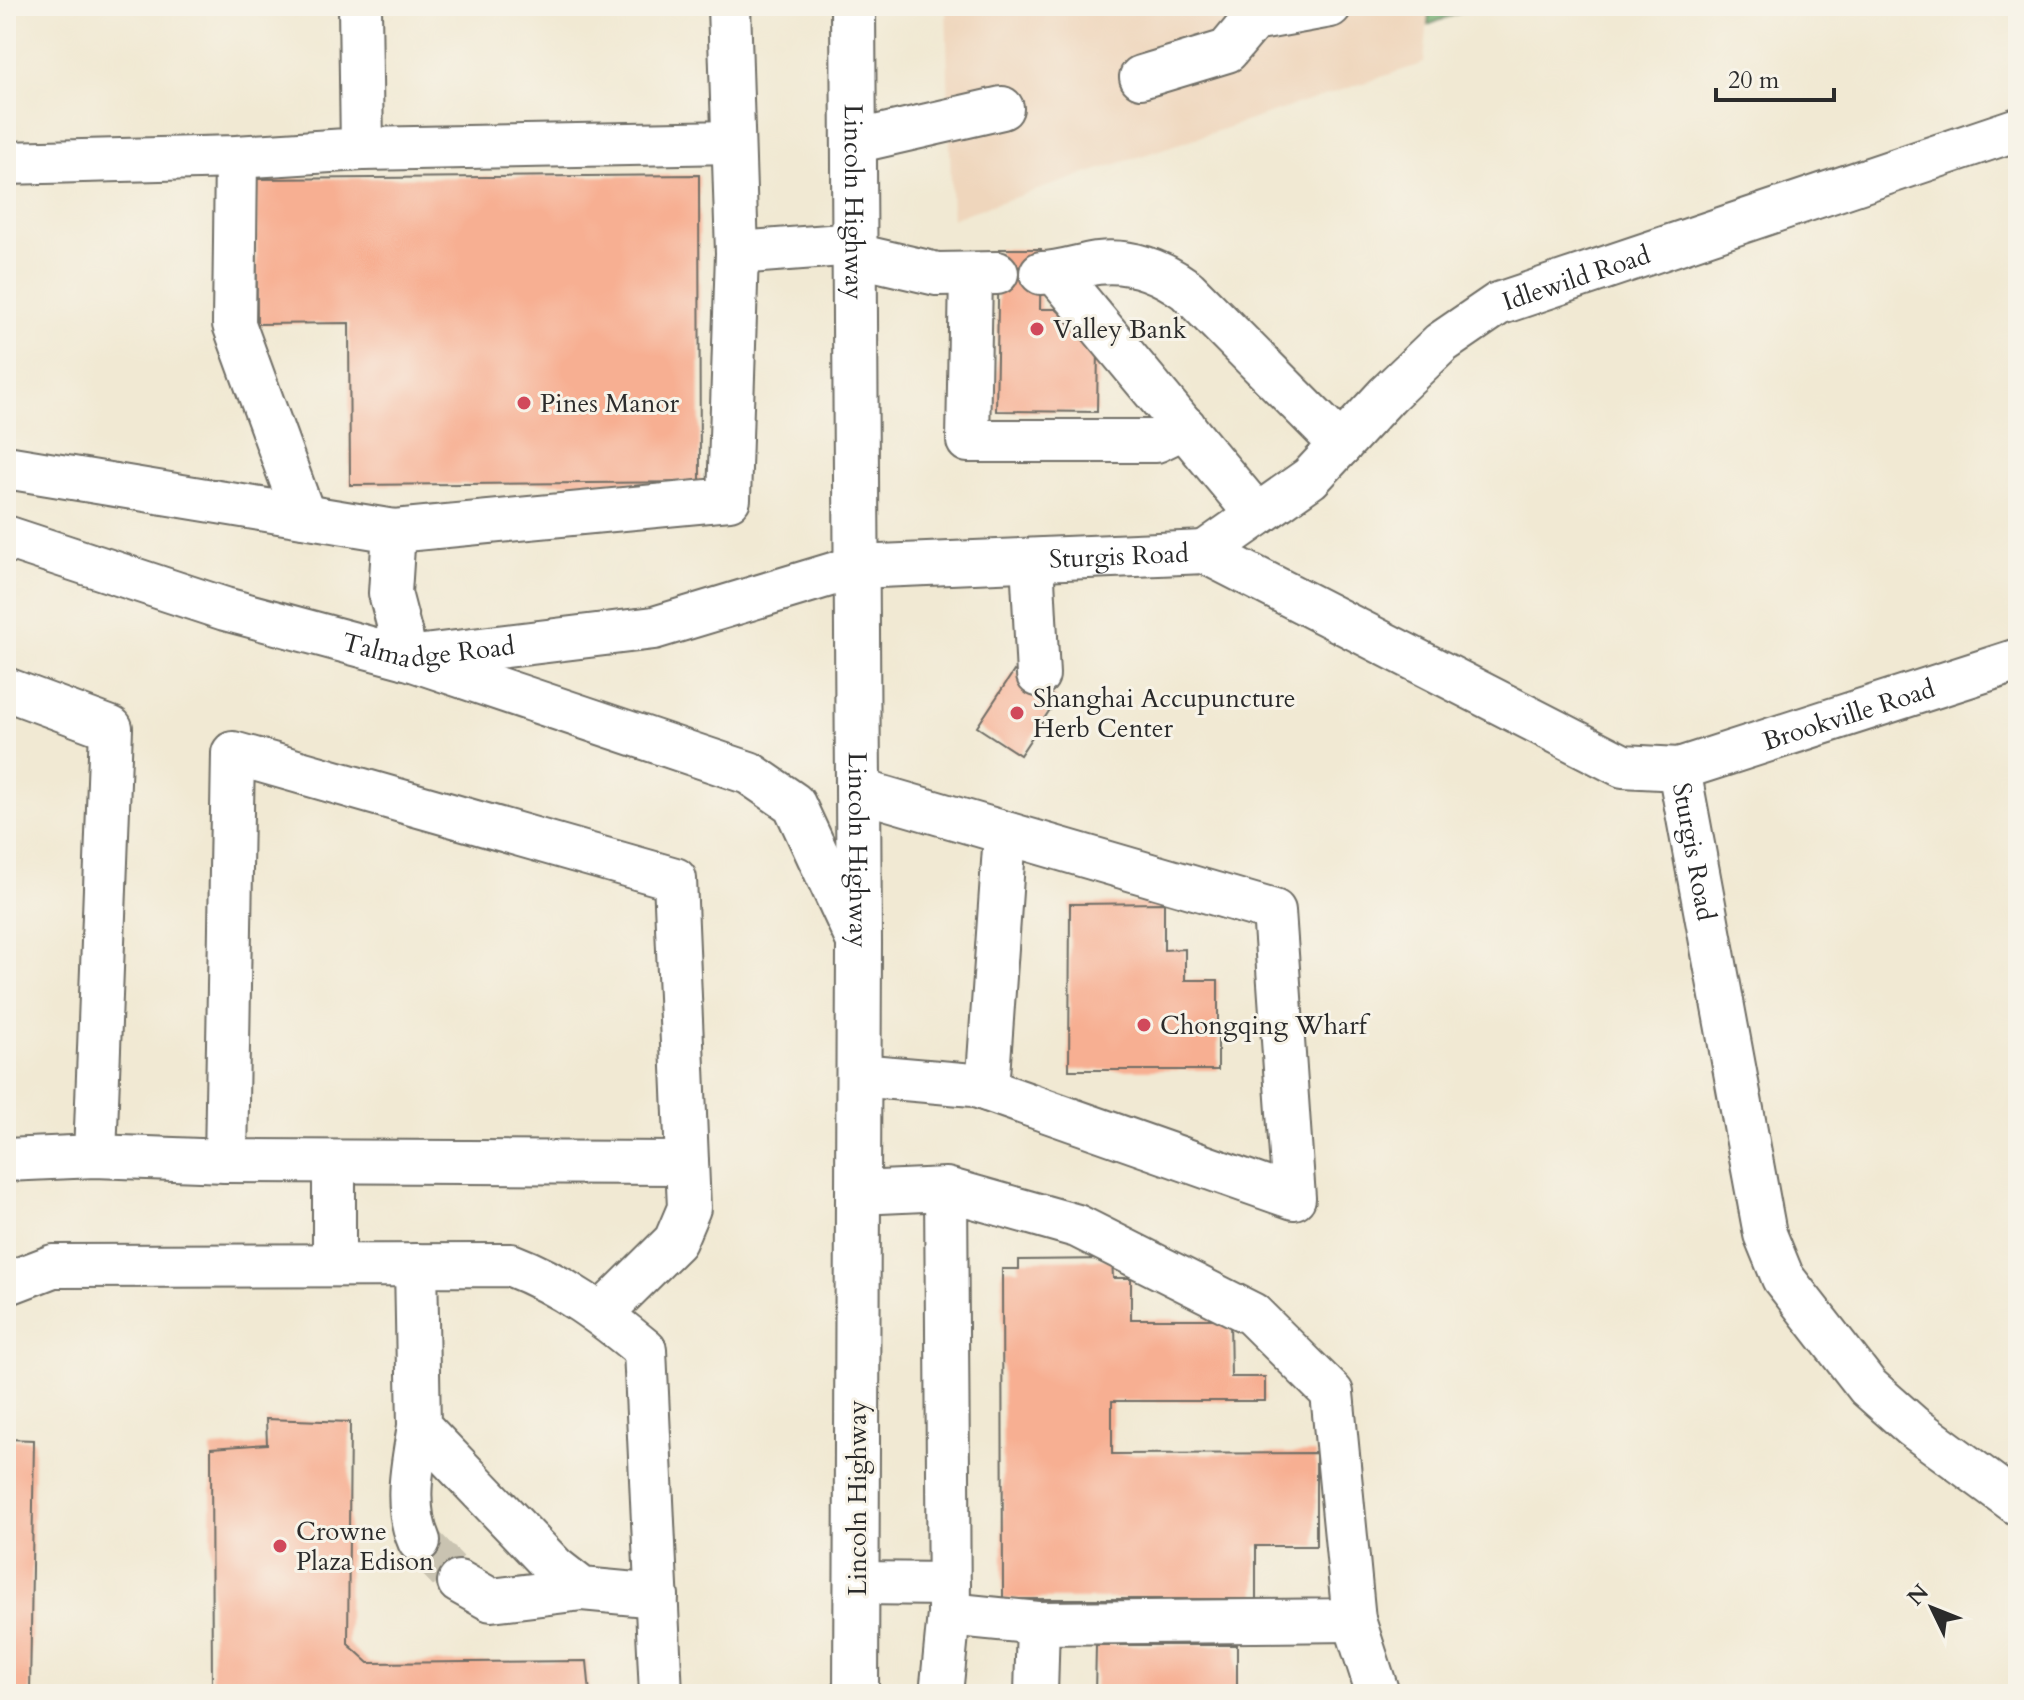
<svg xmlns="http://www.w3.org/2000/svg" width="2024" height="1700" viewBox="0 0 2024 1700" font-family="Cardo,serif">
  <rect width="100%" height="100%" fill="#f7f3e8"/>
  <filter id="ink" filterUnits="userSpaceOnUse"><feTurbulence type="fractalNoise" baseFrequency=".0125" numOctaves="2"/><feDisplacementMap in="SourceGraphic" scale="16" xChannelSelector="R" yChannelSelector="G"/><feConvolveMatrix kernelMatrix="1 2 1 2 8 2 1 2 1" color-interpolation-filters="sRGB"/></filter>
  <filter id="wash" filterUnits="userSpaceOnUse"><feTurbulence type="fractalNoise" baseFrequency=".006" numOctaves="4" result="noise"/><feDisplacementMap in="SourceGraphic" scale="32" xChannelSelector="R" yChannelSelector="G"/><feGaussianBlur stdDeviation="1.8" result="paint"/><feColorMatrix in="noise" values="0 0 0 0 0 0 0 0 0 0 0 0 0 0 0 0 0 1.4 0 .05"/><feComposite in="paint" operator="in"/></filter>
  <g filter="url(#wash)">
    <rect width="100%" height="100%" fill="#f1e9d3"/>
    <path fill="#efd6bc" d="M 946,6 L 1429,6 L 1424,63 L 952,218 Z"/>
    <path fill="#6fac6d" stroke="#4d6c4c" stroke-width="2" d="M 1430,6 L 1477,6 L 1428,25 Z"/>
    <g id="blocks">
      <path fill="#f7af92" d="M 699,175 L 700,482 L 350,485 L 349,323 L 257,324 L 256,179 Z
        M 999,249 L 1041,249 L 1040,309 L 1056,309 L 1098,348 L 1097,412 L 996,411 Z
        M 1014,671 L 1057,699 L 1020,755 L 977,727 Z
        M 1164,903 L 1164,950 L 1185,949 L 1185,980 L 1218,980 L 1218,1070 L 1069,1070 L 1070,904 Z
        M 1112,1259 L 1113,1278 L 1131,1278 L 1131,1319 L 1230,1319 L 1231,1377 L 1265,1377 L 1265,1401 L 1112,1401 L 1112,1454 L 1316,1453 L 1316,1546 L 1256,1546 L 1256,1599 L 1003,1599 L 1002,1269 L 1019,1269 L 1019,1260 Z
        M 266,1419 L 350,1422 L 348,1644 L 369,1663 L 587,1661 L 590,1694 L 212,1694 L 211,1448 L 267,1444 Z
        M 6,1439 L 34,1440 L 30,1694 L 6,1694 Z
        M 1096,1645 L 1237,1645 L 1237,1694 L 1095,1694 Z"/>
    </g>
  </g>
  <g filter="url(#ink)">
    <use href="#blocks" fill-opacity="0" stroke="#706e66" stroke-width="2"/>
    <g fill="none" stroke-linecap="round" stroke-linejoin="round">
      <path stroke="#c9c3b1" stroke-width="42" stroke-dasharray="42 21" stroke-linecap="butt" d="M 419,1541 L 459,1582"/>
      <defs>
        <g id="minor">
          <path d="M 1141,77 L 1227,51 L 1253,20 L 1330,6"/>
          <path d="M 854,142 L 1002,108"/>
          <path d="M 362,149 L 733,142"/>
          <path d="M 236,157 L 234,324 L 304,516"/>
          <path d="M 6,163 L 236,157 L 362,149 L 360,6"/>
          <path d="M 737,253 L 855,244"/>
          <path d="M 855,255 L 937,274 L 997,273"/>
          <path d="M 1041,273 C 1060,273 1078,266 1097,263 C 1130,259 1161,271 1187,290 L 1341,445"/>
          <path d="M 1056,273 L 1257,515"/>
          <path d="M 971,274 L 968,441 L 1156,441 L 1185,427"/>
          <path d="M 6,467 L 394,531 L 390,593 L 407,658 L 749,773 L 794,804 L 859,944"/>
          <path d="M 394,531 L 729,499 L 737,253 L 729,6"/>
          <path id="s1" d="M 6,537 L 225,609 L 407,658 L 654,628 L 856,567 L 1205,552 L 1623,766 L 1679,769 L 2018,660"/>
          <path id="s2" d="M 1205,552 L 1310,478 L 1388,394 L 1441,343 L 1498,304 L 2018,129"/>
          <path d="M 1032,560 L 1038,675"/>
          <path d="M 6,689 L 111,728 L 95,1156"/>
          <path id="s3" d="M 1679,769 L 1765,1234 L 1783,1278 L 1868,1387 L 1912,1426 L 2018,1504"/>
          <path d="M 858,790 L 1274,911 L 1294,1198 L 973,1085 L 858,1075"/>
          <path d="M 987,1090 L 1005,834"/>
          <path d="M 6,1160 L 95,1156 L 226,1161 L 687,1163"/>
          <path d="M 226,1161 L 233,753 L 675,879 L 689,1208 L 675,1241 L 602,1313"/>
          <path d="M 858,1193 L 946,1189 L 949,1614 L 1038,1623 L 1354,1620 L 1332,1393 L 1252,1314 L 1077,1226 L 946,1189"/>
          <path d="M 334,1265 L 334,1162"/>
          <path d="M 416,1265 L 419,1426 L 555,1568 L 582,1589 L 657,1596"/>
          <path d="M 6,1284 L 53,1266 L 511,1265 C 563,1285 603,1315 645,1350 L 661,1694"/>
          <path d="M 419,1426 C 413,1464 403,1504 419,1541"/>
          <path d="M 459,1582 L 491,1600 L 582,1589"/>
          <path d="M 857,1583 L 949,1584"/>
          <path d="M 1354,1620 L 1378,1694"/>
          <path d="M 941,1694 L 949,1614"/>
          <path d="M 1036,1694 L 1038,1623"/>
        </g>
        <g id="major">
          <path id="s4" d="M 853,6 L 859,944 L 856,1694"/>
        </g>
      </defs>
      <use href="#minor" stroke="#706e66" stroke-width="46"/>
      <use href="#major" stroke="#706e66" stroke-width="48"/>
      <use href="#minor" stroke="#fff" stroke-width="42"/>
      <use href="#major" stroke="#fff" stroke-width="44"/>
    </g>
  </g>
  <g fill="#d1495b" stroke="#f7f3e8" stroke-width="3">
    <circle cx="1037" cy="329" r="8"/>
    <circle cx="524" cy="403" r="8"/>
    <circle cx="1017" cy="713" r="8"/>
    <circle cx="1144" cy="1025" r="8"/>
    <circle cx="280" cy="1546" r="8"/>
  </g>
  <g text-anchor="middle" stroke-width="6" stroke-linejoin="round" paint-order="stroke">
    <g font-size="26" fill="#2b2b2b" stroke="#f7f3e8">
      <text dy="9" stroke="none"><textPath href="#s4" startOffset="196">Lincoln Highway</textPath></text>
      <text dy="9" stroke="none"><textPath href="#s2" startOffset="468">Idlewild Road</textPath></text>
      <text dy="9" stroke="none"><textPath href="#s1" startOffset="1142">Sturgis Road</textPath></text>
      <text dy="9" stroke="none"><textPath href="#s1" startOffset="440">Talmadge Road</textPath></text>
      <text dy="9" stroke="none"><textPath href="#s1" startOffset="1932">Brookville Road</textPath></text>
      <text dy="9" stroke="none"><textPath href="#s4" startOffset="844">Lincoln Highway</textPath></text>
      <text dy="9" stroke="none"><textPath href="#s3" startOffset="84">Sturgis Road</textPath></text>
      <text transform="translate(857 1498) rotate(-90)" y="9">Lincoln Highway</text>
    </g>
    <g font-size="26" fill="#2b2b2b" stroke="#f7f3e8" text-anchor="start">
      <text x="1053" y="338">Valley Bank</text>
      <text x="540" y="412">Pines Manor</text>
      <text x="1033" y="707">Shanghai Accupuncture<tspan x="1033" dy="30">Herb Center</tspan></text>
      <text x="1160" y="1034">Chongqing Wharf</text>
      <text x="296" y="1540">Crowne<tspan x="296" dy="30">Plaza Edison</tspan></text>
    </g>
  </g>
  <rect width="2024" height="1700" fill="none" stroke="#f7f3e8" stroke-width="32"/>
  <g transform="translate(1932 1608) rotate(313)" stroke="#f7f3e8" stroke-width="6" paint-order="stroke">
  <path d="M0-6L14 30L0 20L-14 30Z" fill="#2b2b2b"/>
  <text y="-12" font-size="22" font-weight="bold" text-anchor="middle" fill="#2b2b2b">N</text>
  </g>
  <path d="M1716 88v12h118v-12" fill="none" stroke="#2b2b2b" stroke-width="4"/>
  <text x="1728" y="88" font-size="24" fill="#2b2b2b" stroke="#f7f3e8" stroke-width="6" paint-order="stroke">20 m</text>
</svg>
